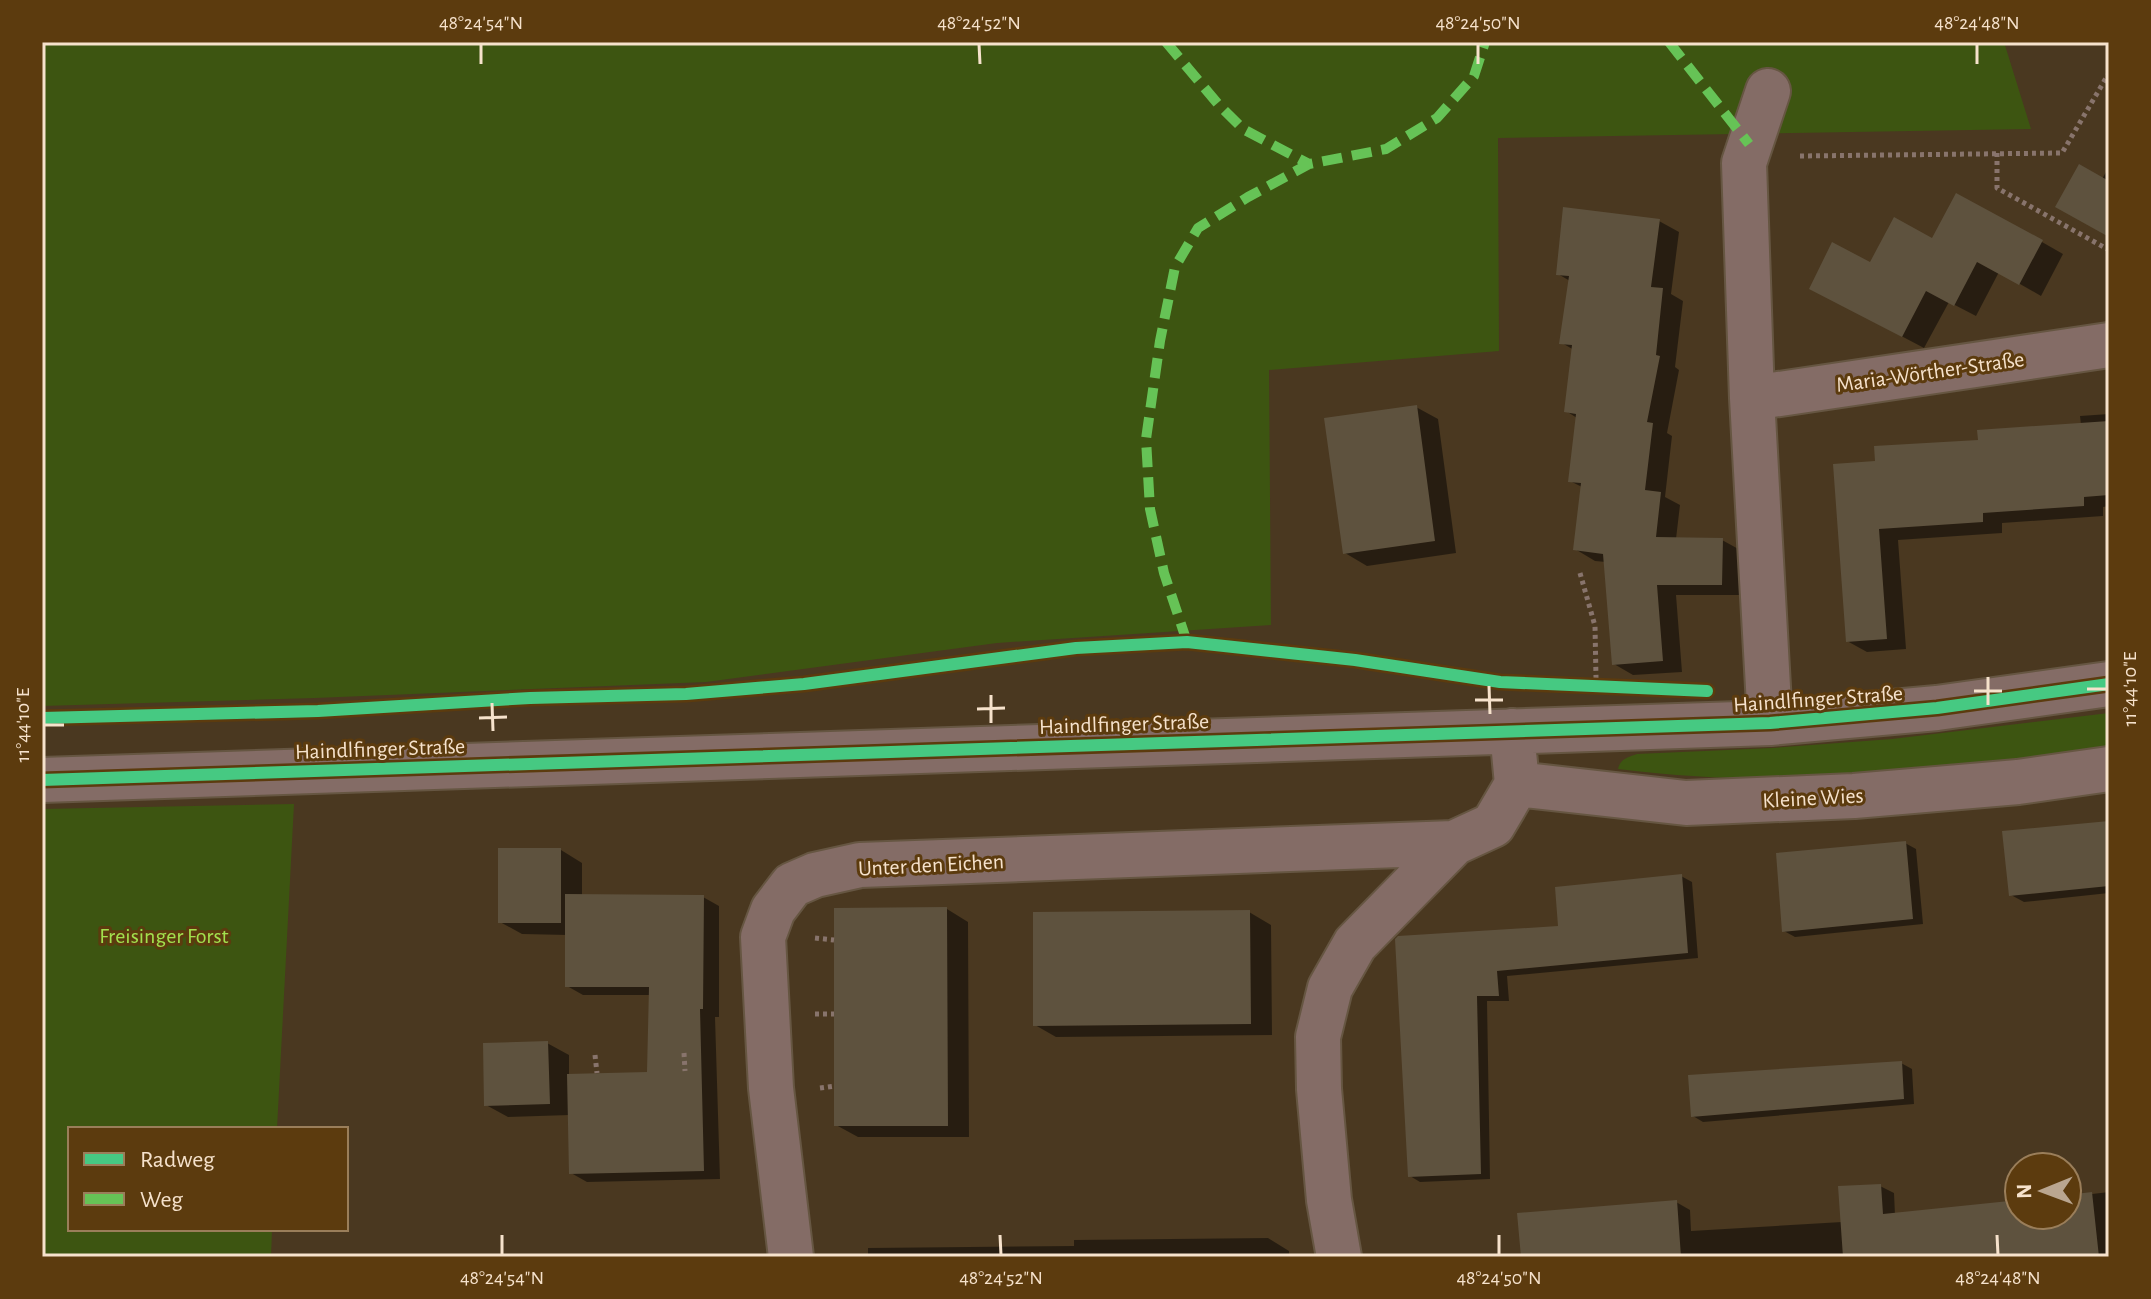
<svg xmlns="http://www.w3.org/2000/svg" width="2151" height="1299" viewBox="0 0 2151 1299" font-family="'Alegreya Sans',sans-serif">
  <rect width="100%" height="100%" fill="#4a3820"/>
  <path fill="#3d5511" d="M 42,42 L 2004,42 L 2031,129 L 1498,138 L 1499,351 L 1269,370 L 1271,625 L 997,643 L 706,682 L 315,698 L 42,706 Z
    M 2109,713 L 2109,748 C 1948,774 1780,790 1618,769 C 1620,759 1628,757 1637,754 L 1772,748 L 1892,739 Z
    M 294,804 L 277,1129 L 70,1129 L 70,1229 L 272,1229 L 271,1257 L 42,1257 L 42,809 Z"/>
  <path fill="#0007" d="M 2097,42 L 2109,42 L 2109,48 Z
    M 2109,167 L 2109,235 L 2102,179 Z
    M 1659,221 L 1679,232 L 1671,294 L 1683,301 L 1675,367 L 1679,370 L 1667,433 L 1672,436 L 1665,497 L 1680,505 L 1676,539 L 1722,540 L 1742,551 L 1741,595 L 1676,595 L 1682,672 L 1633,675 L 1614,664 L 1606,562 L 1595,561 L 1575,549 L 1582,487 L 1570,481 L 1577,418 L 1566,411 L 1574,350 L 1562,343 L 1570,281 L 1558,274 Z
    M 1933,241 L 2042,242 L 2063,254 L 2041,296 L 1999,272 L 1976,316 L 1949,302 L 1924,348 L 1833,300 L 1870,264 Z
    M 1416,407 L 1438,419 L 1456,553 L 1367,566 L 1345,553 Z
    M 2109,414 L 2109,506 L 2103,507 L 2103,516 L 2002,523 L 2002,533 L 1898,540 L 1906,649 L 1867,652 L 1847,641 L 1877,463 L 1980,442 L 2081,425 L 2080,416 Z
    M 2109,823 L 2109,893 L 2024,902 L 2011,895 Z
    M 1905,843 L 1916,849 L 1923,924 L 1795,937 L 1784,931 Z
    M 561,850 L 582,863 L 582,896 L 703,897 L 719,906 L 719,1017 L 715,1017 L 720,1179 L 587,1182 L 571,1173 L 570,1115 L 508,1117 L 486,1105 L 547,1043 L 569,1055 L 569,1076 L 649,1074 L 651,995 L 583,995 L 567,986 L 567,935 L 522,934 L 500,922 Z
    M 1681,876 L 1692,882 L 1698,958 L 1507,976 L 1509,1001 L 1487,1001 L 1490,1179 L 1420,1182 L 1410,1176 L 1397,940 L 1561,928 Z
    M 947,909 L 968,922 L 969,1137 L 858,1137 L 836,1125 Z
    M 1249,912 L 1271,925 L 1272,1035 L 1056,1037 L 1035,1025 Z
    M 1901,1063 L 1912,1069 L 1914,1104 L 1703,1122 L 1693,1116 Z
    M 1880,1186 L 1894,1193 L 1895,1215 L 2019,1202 L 2019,1215 L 2067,1215 L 2067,1197 L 2109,1192 L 2109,1257 L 1523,1257 L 1676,1202 L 1690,1210 L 1691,1231 L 1842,1222 Z
    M 1268,1238 L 1289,1251 L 1289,1257 L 868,1257 L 868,1248 L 1074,1246 L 1074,1240 Z"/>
  <path fill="#5e523e" d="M 2079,164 L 2109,181 L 2109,237 L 2055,207 Z
    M 1956,193 L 2043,240 L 2019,285 L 1977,262 L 1954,306 L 1926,291 L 1902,337 L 1809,289 L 1832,242 L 1870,262 L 1894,217 L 1932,238 Z
    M 1563,207 L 1660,219 L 1651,287 L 1663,288 L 1656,355 L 1660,356 L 1647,422 L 1653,423 L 1645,490 L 1661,492 L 1656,537 L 1723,538 L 1722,585 L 1657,585 L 1663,661 L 1612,665 L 1603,554 L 1573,550 L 1581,483 L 1568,482 L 1576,414 L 1564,412 L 1572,345 L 1559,344 L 1569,276 L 1556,275 Z
    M 1417,405 L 1435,541 L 1343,554 L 1324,418 Z
    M 2109,421 L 2109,495 L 2084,497 L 2084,506 L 1983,513 L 1983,522 L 1879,529 L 1887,639 L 1846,642 L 1833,464 L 1875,461 L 1874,446 L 1978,440 L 1977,430 Z
    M 2109,821 L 2109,886 L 2009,896 L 2002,831 Z
    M 1906,841 L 1913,919 L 1782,932 L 1776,853 Z
    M 498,848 L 561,848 L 561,923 L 498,923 Z
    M 1682,874 L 1688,953 L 1497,971 L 1499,996 L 1477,996 L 1481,1174 L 1408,1177 L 1395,939 L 1398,936 L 1558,926 L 1555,887 Z
    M 565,894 L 704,895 L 703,1009 L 700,1009 L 704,1171 L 569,1174 L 567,1074 L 647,1072 L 649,987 L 565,987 Z
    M 947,907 L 948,1126 L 834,1126 L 834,908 Z
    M 1250,910 L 1251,1024 L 1033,1026 L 1033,912 Z
    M 548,1041 L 550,1104 L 484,1106 L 483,1043 Z
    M 1902,1061 L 1904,1099 L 1691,1117 L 1688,1075 Z
    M 1881,1184 L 1883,1214 L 2019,1200 L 2019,1215 L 2067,1215 L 2067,1195 L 2092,1192 L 2099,1257 L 1843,1257 L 1838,1186 Z
    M 1677,1200 L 1681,1257 L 1521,1257 L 1517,1213 Z"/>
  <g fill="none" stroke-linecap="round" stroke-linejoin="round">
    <defs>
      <path id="minor" d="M 1752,398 L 1744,163 L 1768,91
        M 1770,723 L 1752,398 L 2109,345
        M 42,780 L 1770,723 L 1937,708 L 2109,684
        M 1517,784 L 1686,803 L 1854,796 L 2018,782 L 2109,769
        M 791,1257 L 771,1088 L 763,937 L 773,910 L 792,885 L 815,875 L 860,865 L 1454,843
        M 1339,1257 L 1329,1200 L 1319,1089 L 1318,1037 L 1330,988 L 1355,944 L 1454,843 L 1493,825 L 1517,784 L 1512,731"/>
    </defs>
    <use href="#minor" stroke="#665642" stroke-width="48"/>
    <path stroke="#88746c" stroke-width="5" stroke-dasharray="4 4" stroke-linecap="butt" d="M 1997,153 L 1997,188 L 2109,250
      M 1800,156 L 2062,153 L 2109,73
      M 1580,573 L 1595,626 L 1596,678
      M 815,938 L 834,940
      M 815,1014 L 834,1014
      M 684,1053 L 685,1071
      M 595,1055 L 597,1073
      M 820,1088 L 835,1086"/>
    <use href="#minor" stroke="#846c66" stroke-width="44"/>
    <path stroke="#66c356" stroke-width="10" stroke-dasharray="20 10" stroke-linecap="butt" d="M 1166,42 L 1218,104 L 1243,129 L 1309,164
      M 1669,42 L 1749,144
      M 1187,642 L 1164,573 L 1150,509 L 1146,439 L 1160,341 L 1175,267 L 1198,228 L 1248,197 L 1309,164 L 1386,149 L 1437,118 L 1474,76 L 1485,42"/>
    <defs>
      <path id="cycleway" d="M 42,718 L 318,711 L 530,698 L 686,694 L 804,684 L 1076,648 L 1187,642 L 1355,660 L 1500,682 L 1707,691
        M 42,780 L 1770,723 L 1937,708 L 2109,684"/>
    </defs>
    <use href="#cycleway" stroke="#5c3b0e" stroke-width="17"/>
    <use href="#cycleway" stroke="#46c982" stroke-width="12"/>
  </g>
  <path fill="none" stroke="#f6e2cc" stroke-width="3" d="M 481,44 L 481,64M 979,44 L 980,64M 1478,44 L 1478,64M 1977,44 L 1977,64M 1988,677 L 1988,705M 1489,686 L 1490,714M 2087,689 L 2107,689M 1974,691 L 2002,691M 991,695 L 991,723M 1475,700 L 1503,700M 492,703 L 493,731M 977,709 L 1005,708M 479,718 L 507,717M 44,725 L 64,725M 502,1235 L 502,1255M 1000,1235 L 1001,1255M 1499,1235 L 1499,1255M 1997,1235 L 1998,1255"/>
  <g text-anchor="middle" stroke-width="6" stroke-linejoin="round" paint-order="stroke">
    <g font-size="22" fill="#f6e2cc" stroke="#5c3b0e">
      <text transform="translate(1930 371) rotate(-8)" y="8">Maria-Wörther-Straße</text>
      <text transform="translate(1818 698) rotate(-4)" y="8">Haindlfinger Straße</text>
      <text transform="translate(1124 723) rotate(-2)" y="8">Haindlfinger Straße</text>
      <text transform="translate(380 748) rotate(-2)" y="8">Haindlfinger Straße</text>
      <text transform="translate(1813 797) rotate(-3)" y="8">Kleine Wies</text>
      <text transform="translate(931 864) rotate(-3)" y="8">Unter den Eichen</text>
    </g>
    <g font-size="22" fill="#a2e14e" stroke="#5c3b0e">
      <text x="164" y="943">Freisinger Forst</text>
    </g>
  </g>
  <rect width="2151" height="1299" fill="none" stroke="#5c3b0e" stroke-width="88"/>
  <rect x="68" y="1127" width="280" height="104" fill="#5c3b0e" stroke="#9a7e5a" stroke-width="2"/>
  <rect x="84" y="1153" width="40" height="12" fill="#46c982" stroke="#9a7e5a" stroke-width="2"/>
  <text x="140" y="1167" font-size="24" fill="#f6e2cc">Radweg</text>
  <rect x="84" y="1193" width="40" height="12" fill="#66c356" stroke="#9a7e5a" stroke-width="2"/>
  <text x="140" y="1207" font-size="24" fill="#f6e2cc">Weg</text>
  <g transform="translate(2043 1191) rotate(269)"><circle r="38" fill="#5c3b0e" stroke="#9a7e5a" stroke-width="2"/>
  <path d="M0-6L14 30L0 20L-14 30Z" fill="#baa690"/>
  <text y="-12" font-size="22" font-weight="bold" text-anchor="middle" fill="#f6e2cc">N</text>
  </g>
  <rect x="44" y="44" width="2063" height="1211" fill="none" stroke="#f6e2cc" stroke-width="3"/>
  <g font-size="20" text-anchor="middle" fill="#f6e2cc">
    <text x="481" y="29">48°24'54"N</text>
    <text x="979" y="29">48°24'52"N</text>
    <text x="1478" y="29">48°24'50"N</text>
    <text x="1977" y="29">48°24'48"N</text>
    <text transform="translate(2129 689) rotate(-90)" y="7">11°44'10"E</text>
    <text transform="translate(22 725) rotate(-90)" y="7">11°44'10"E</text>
    <text x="502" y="1284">48°24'54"N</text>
    <text x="1001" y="1284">48°24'52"N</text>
    <text x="1499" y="1284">48°24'50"N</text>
    <text x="1998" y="1284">48°24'48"N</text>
  </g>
</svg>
